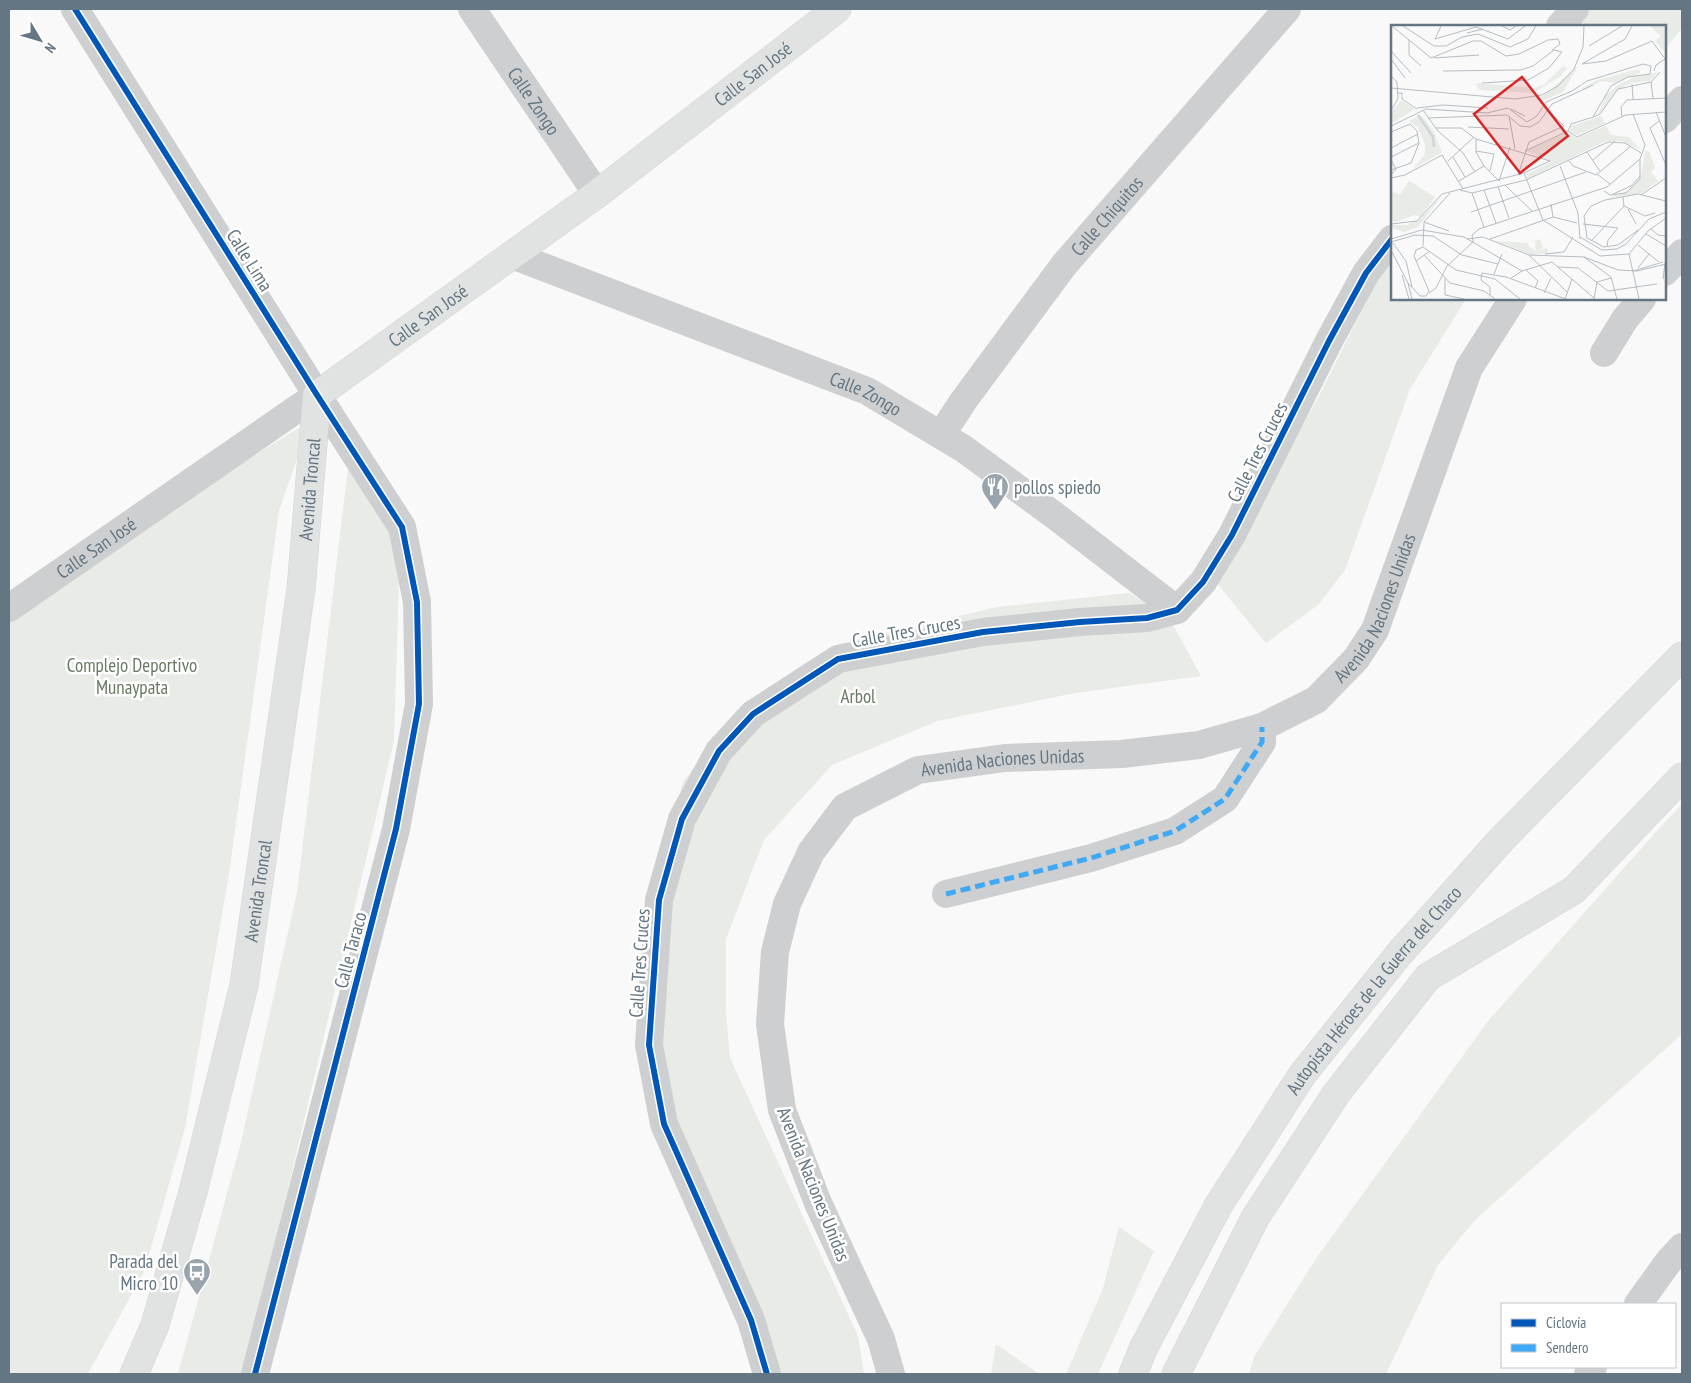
<svg xmlns="http://www.w3.org/2000/svg" width="1691" height="1383" viewBox="0 0 1691 1383" font-family="'PT Sans Narrow',sans-serif">
  <rect width="100%" height="100%" fill="#f9f9f9"/>
  <path fill="#e8ebe6" d="M 1580,9 L 1682,9 L 1682,28 L 1665,49 L 1665,26 L 1566,26 Z
    M 1392,256 L 1392,299 L 1466,299 L 1410,389 L 1345,570 L 1318,605 L 1266,643 L 1205,569 L 1259,500 L 1318,398 L 1382,270 Z
    M 310,421 L 279,511 L 229,874 L 185,1128 L 144,1272 L 88,1374 L 9,1374 L 9,609 L 50,581 Z
    M 348,468 L 400,545 L 394,741 L 244,1374 L 178,1374 L 241,1142 L 297,892 Z
    M 1129,593 L 1169,618 L 1201,676 L 1075,693 L 937,721 L 832,765 L 764,840 L 726,939 L 726,1013 L 730,1058 L 858,1336 L 864,1374 L 776,1374 L 665,1122 L 651,895 L 683,782 L 743,705 L 839,644 L 997,607 Z
    M 1682,804 L 1682,1034 L 1475,1220 L 1438,1265 L 1386,1374 L 1249,1374 L 1254,1357 L 1315,1260 L 1488,1021 L 1663,824 Z
    M 1119,1227 L 1154,1251 L 1098,1374 L 1066,1374 L 1103,1288 Z
    M 996,1344 L 1039,1374 L 991,1374 Z"/>
  <g fill="none" stroke-linecap="round" stroke-linejoin="round">
    <defs>
      <g id="secondary">
        <path id="s6" d="M 134,1374 L 155,1325 L 193,1192 L 244,985 L 301,589 L 317,395 L 597,194 L 837,9"/>
      </g>
      <g id="highway">
        <path id="s7" d="M 1133,1374 L 1143,1349 L 1218,1206 L 1302,1075 L 1399,954 L 1502,839 L 1682,656"/>
        <path d="M 1176,1374 L 1255,1218 L 1336,1094 L 1428,977 L 1574,890 L 1682,777"/>
      </g>
    </defs>
    <use href="#secondary" stroke="#d5d6d7" stroke-width="29"/>
    <use href="#highway" stroke="#d5d6d6" stroke-width="29"/>
    <g stroke="#cecfd0" stroke-width="28">
      <path d="M 75,9 L 317,395 L 402,527 L 417,602 L 419,704 L 396,829 L 255,1374"/>
      <path id="s1" d="M 472,9 L 597,194"/>
      <path d="M 1560,26 L 1575,9"/>
      <path d="M 1665,119 L 1682,100"/>
      <path id="s2" d="M 512,255 L 867,391 L 964,449 L 1054,515 L 1177,610"/>
      <path d="M 1665,272 L 1682,253"/>
      <path d="M 1604,353 L 1625,319 L 1642,299"/>
      <path id="s3" d="M 941,435 L 964,400 L 1064,265 L 1287,9"/>
      <path id="s4" d="M 9,608 L 317,395"/>
      <path d="M 946,894 L 1091,858 L 1175,831 L 1225,799 L 1262,742 L 1262,727"/>
      <path d="M 1638,1304 L 1669,1261 L 1682,1247"/>
      <path d="M 767,1374 L 751,1320 L 664,1124 L 649,1045 L 659,900 L 682,819 L 719,751 L 753,714 L 838,659 L 983,632 L 1080,622 L 1147,618 L 1177,610 L 1203,582 L 1232,535 L 1329,341 L 1366,273 L 1392,239"/>
      <path id="s5" d="M 891,1374 L 881,1339 L 818,1203 L 782,1110 L 770,1024 L 775,952 L 787,904 L 811,852 L 845,807 L 918,770 L 1005,758 L 1122,754 L 1199,745 L 1262,727 L 1316,700 L 1356,659 L 1375,630 L 1469,368 L 1513,299"/>
      <path d="M 1588,1374 L 1593,1367"/>
    </g>
    <use href="#secondary" stroke="#e1e2e2" stroke-width="28"/>
    <use href="#highway" stroke="#e1e2e2" stroke-width="28"/>
    <path stroke="#3fa9f5" stroke-width="5" stroke-dasharray="10 5" stroke-linecap="butt" d="M 946,894 L 1091,858 L 1175,831 L 1225,799 L 1262,742 L 1262,727"/>
    <defs>
      <path id="cycleway" d="M 75,9 L 317,395 L 402,527 L 417,602 L 419,704 L 396,829 L 255,1374
        M 767,1374 L 751,1320 L 664,1124 L 649,1045 L 659,900 L 682,819 L 719,751 L 753,714 L 838,659 L 983,632 L 1080,622 L 1147,618 L 1177,610 L 1203,582 L 1232,535 L 1329,341 L 1366,273 L 1392,239"/>
    </defs>
    <use href="#cycleway" stroke="#fff" stroke-width="9"/>
    <use href="#cycleway" stroke="#0057b8" stroke-width="6"/>
  </g>
  <defs>
    <symbol id="restaurant-pin" viewBox="-11 -11 22 30"><path d="M0 17L-7.5 6A9.5 9.5 0 1 1 7.5 6Z" fill="#99a4ac" stroke="#fff"/><path d="M-5-6h1v4h1v-4h1v4h1v-4h1v5L-1.5 .5V6h-2V.5L-5-1ZM5-6V6H3V1.5H1.5Q1.5-4 5-6Z" fill="#fff"/></symbol>
    <symbol id="bus-pin" viewBox="-11 -11 22 30"><path d="M0 17L-7.5 6A9.5 9.5 0 1 1 7.5 6Z" fill="#99a4ac" stroke="#fff"/><path d="M-5-6H5V4H4V6H2V4H-2V6H-4V4H-5ZM-3.5-4V0h7V-4ZM-3.5 1.2v1.5H-2V1.2ZM2 1.2v1.5H3.5V1.2Z" fill="#fff"/></symbol>
  </defs>
  <g fill-rule="evenodd">
    <use href="#restaurant-pin" x="979" y="471" width="32" height="43"/>
    <use href="#bus-pin" x="181" y="1256" width="32" height="43"/>
  </g>
  <g text-anchor="middle" stroke-width="5" stroke-linejoin="round" paint-order="stroke">
    <g font-size="19" fill="#657683" stroke="#fff">
      <text dy="7" stroke="none"><textPath href="#s6" startOffset="1541">Calle San José</textPath></text>
      <text dy="7" stroke="none"><textPath href="#s1" startOffset="111">Calle Zongo</textPath></text>
      <text dy="7" stroke="none"><textPath href="#s3" startOffset="275">Calle Chiquitos</textPath></text>
      <text transform="translate(250 260) rotate(58)" y="7">Calle Lima</text>
      <text dy="7" stroke="none"><textPath href="#s6" startOffset="1136">Calle San José</textPath></text>
      <text dy="7" stroke="none"><textPath href="#s2" startOffset="380">Calle Zongo</textPath></text>
      <text transform="translate(1257 452) rotate(-63)" y="7">Calle Tres Cruces</text>
      <text dy="7" stroke="none"><textPath href="#s6" startOffset="905">Avenida Troncal</textPath></text>
      <text dy="7" stroke="none"><textPath href="#s4" startOffset="106">Calle San José</textPath></text>
      <text dy="7" stroke="none"><textPath href="#s5" startOffset="1210">Avenida Naciones Unidas</textPath></text>
      <text transform="translate(906 631) rotate(-10)" y="7">Calle Tres Cruces</text>
      <text dy="7" stroke="none"><textPath href="#s5" startOffset="775">Avenida Naciones Unidas</textPath></text>
      <text dy="7" stroke="none"><textPath href="#s6" startOffset="500">Avenida Troncal</textPath></text>
      <text transform="translate(350 950) rotate(-75)" y="7">Calle Taraco</text>
      <text transform="translate(639 963) rotate(-86)" y="7">Calle Tres Cruces</text>
      <text dy="7" stroke="none"><textPath href="#s7" startOffset="455">Autopista Héroes de la Guerra del Chaco</textPath></text>
      <text transform="translate(814 1184) rotate(68)" y="7">Avenida Naciones Unidas</text>
    </g>
    <g font-size="19" fill="#657683" stroke="#fff" text-anchor="start">
      <text x="1014" y="494">pollos spiedo</text>
      <text x="178" y="1268" text-anchor="end">Parada del<tspan x="178" dy="22">Micro 10</tspan></text>
    </g>
    <g font-size="19" fill="#687a64" stroke="#fff">
      <text x="132" y="672">Complejo Deportivo<tspan x="132" dy="22">Munaypata</tspan></text>
      <text x="858" y="703">Arbol</text>
    </g>
  </g>
  <g transform="translate(1391 25)">
    <rect width="275" height="275" fill="#f9f9f9"/>
    <path d="M 259,1 L 275,1 L 275,29 L 264,16 L 270,11 ZM 172,41 L 176,43 L 170,51 L 142,68 L 88,65 L 85,58 L 144,63 L 154,59 ZM 187,41 L 172,67 L 149,77 L 148,74 L 141,76 L 152,71 ZM 248,44 L 249,48 L 223,58 L 211,56 L 192,65 L 191,63 L 206,55 ZM 267,47 L 259,56 L 240,58 L 226,65 L 207,90 L 215,70 L 225,61 L 243,52 ZM 10,75 L 24,84 L 0,99 L 0,87 ZM 30,90 L 42,105 L 51,127 L 22,144 L 34,129 L 34,120 L 27,102 L 18,96 ZM 210,91 L 214,98 L 186,110 L 179,107 L 180,101 ZM 215,101 L 220,110 L 238,112 L 250,125 L 231,116 L 215,116 L 136,154 L 136,149 L 160,137 L 135,126 L 175,108 L 186,113 ZM 254,126 L 258,126 L 261,134 L 264,143 L 260,147 L 267,156 L 251,168 L 217,173 L 237,166 L 250,151 ZM 9,150 L 44,172 L 30,192 L 24,190 L 4,197 L 0,196 L 0,166 L 9,170 L 18,156 ZM 51,171 L 27,202 L 13,207 L 0,203 L 0,200 L 16,200 L 28,195 ZM 149,214 L 152,223 L 146,226 L 156,223 L 157,228 L 141,230 L 105,216 L 137,218 L 137,221 L 145,226 L 144,216 Z" fill="#e8ebe6"/>
    <path fill="none" stroke="#ced6d9" stroke-width="2.5" d="M 27,90 L 42,112 L 43,122"/>
    <path fill="none" stroke="#b5bdc3" stroke-width="1" d="M 1,1 L 40,33 L 82,16 L 90,16 L 115,31 L 128,29 L 157,15 L 167,14 L 169,19 L 161,25M 12,1 L 43,21 L 55,21 L 71,12 L 87,9 L 119,22 L 137,14 L 145,1M 50,1 L 44,14 L 85,2 L 117,14 L 134,1M 111,1 L 119,5 L 125,1M 241,1 L 234,14 L 191,39 L 215,36 L 261,16 L 274,34 L 265,40 L 263,46M 76,8 L 92,4M 18,15 L 18,30 L 30,41M 198,21 L 231,1M 0,26 L 20,48M 43,33 L 88,30M 0,34 L 14,53M 52,46 L 130,45 L 142,41 L 163,25 L 171,27 L 158,43 L 137,55 L 91,58M 0,51 L 6,57 L 7,74 L 0,85M 260,57 L 262,73M 241,59 L 242,74M 0,63 L 124,74 L 151,70 L 167,61 L 183,44 L 192,22 L 193,1M 7,68 L 11,68 L 11,74 L 26,84M 26,83 L 52,80 L 97,83M 120,84 L 134,91M 32,85 L 46,105 L 72,128 L 84,147M 265,87 L 275,112M 118,91 L 124,124M 231,91 L 230,82 L 236,75 L 275,73M 202,92 L 209,89 L 227,64 L 260,57 L 269,47M 37,93 L 116,90 L 129,101 L 139,102 L 148,97 L 161,79 L 202,60M 268,96 L 259,103 L 275,140M 0,101 L 35,84 L 96,88 L 117,83 L 136,97 L 146,91 L 155,77 L 181,66 L 196,56 L 252,39 L 260,41 L 259,49 L 237,52 L 220,61 L 202,92 L 180,99 L 177,106M 77,102 L 118,104M 177,106 L 186,112 L 235,90 L 275,87M 0,107 L 19,99 L 26,106 L 28,118 L 20,138 L 0,145M 85,114 L 85,127 L 93,141 L 108,156 L 119,122M 0,123 L 27,109M 85,126 L 103,129 L 99,146M 134,126 L 177,106M 196,127 L 209,146M 0,132 L 28,118M 62,132 L 74,152M 0,135 L 5,144 L 0,150M 202,135 L 224,116M 57,136 L 83,112M 178,136 L 182,141 L 205,150 L 240,121M 169,141 L 187,188 L 189,214M 133,148 L 152,195 L 209,231 L 238,229 L 257,206 L 275,193M 206,149 L 219,159M 127,150 L 138,117 L 173,101 L 159,87M 0,153 L 14,150 L 51,130 L 72,164M 68,156 L 93,141M 114,160 L 141,186M 107,162 L 118,193M 69,165 L 81,168 L 135,155 L 217,117 L 234,118 L 250,128M 93,165 L 105,198M 213,166 L 219,170 L 235,168 L 249,154 L 249,134 L 254,120 L 242,89M 81,168 L 93,202M 222,169 L 240,161 L 249,151M 250,170 L 275,153M 160,179 L 162,192 L 186,198M 233,181 L 254,191 L 264,188M 237,184 L 245,199M 80,187 L 195,147M 33,197 L 58,206M 0,199 L 26,196 L 51,169 L 133,148 L 159,136 L 85,114 L 70,103 L 45,103M 192,199 L 227,203 L 217,215 L 216,222M 260,204 L 267,210 L 275,211M 247,205 L 227,220 L 213,222 L 196,213 L 193,191 L 200,181 L 214,175 L 247,169 L 275,176M 255,209 L 275,221M 189,212 L 211,225 L 226,224 L 235,219 L 258,194 L 275,187M 0,214 L 31,205 L 73,212 L 131,246M 76,214 L 92,212 L 138,230 L 193,232 L 227,245 L 246,246 L 275,239M 99,214 L 162,192M 200,216 L 233,181 L 232,172M 0,217 L 24,210 L 42,211 L 71,230 L 107,239M 82,217 L 81,210 L 88,204 L 216,162 L 249,134M 2,218 L 15,236 L 21,262M 247,220 L 268,237M 32,221 L 33,197 L 59,168M 0,225 L 17,258 L 29,271 L 35,271 L 38,266 L 23,231 L 25,225 L 32,222 L 65,245 L 104,254 L 129,274M 154,229 L 173,227 L 182,212M 238,229 L 248,274M 33,230 L 59,258 L 93,266 L 104,274M 138,230 L 176,267M 193,232 L 220,252 L 226,274M 25,236 L 39,226M 167,242 L 187,243 L 217,266 L 266,259M 247,243 L 258,229M 135,245 L 147,256 L 144,263M 242,246 L 272,237M 103,249 L 111,229M 11,250 L 18,274M 54,253 L 54,270 L 73,274M 120,253 L 131,246 L 161,237 L 203,273M 272,254 L 274,238M 17,258 L 21,274M 38,268 L 45,263 L 56,241 L 82,217M 153,268 L 160,253M 99,270 L 99,262 L 90,255 L 91,248 L 115,252 L 175,274M 174,274 L 181,254M 203,274 L 206,257 L 220,253"/>
    <path fill="#d62828" fill-opacity="0.15" stroke="#d62828" stroke-width="2.5" d="M 131,52 L 177,111 L 129,148 L 83,89 Z"/>
    <rect width="275" height="275" fill="none" stroke="#657683" stroke-width="2.5"/>
  </g>
  <rect width="1691" height="1383" fill="none" stroke="#657683" stroke-width="20"/>
  <rect x="1501" y="1303" width="175" height="65" fill="#ffffff" stroke="#c1c8cd"/>
  <rect x="1511" y="1319" width="25" height="8" fill="#0057b8" stroke="#c1c8cd"/>
  <text x="1546" y="1328" font-size="15" fill="#657683">Ciclovía</text>
  <rect x="1511" y="1344" width="25" height="8" fill="#3fa9f5" stroke="#c1c8cd"/>
  <text x="1546" y="1353" font-size="15" fill="#657683">Sendero</text>
  <g transform="translate(40 40) rotate(128)" stroke="#ffffff" stroke-width="4" paint-order="stroke">
  <path d="M0-4L9 19L0 12L-9 19Z" fill="#657683"/>
  <text y="-8" font-size="14" font-weight="bold" text-anchor="middle" fill="#657683">N</text>
  </g>
</svg>
